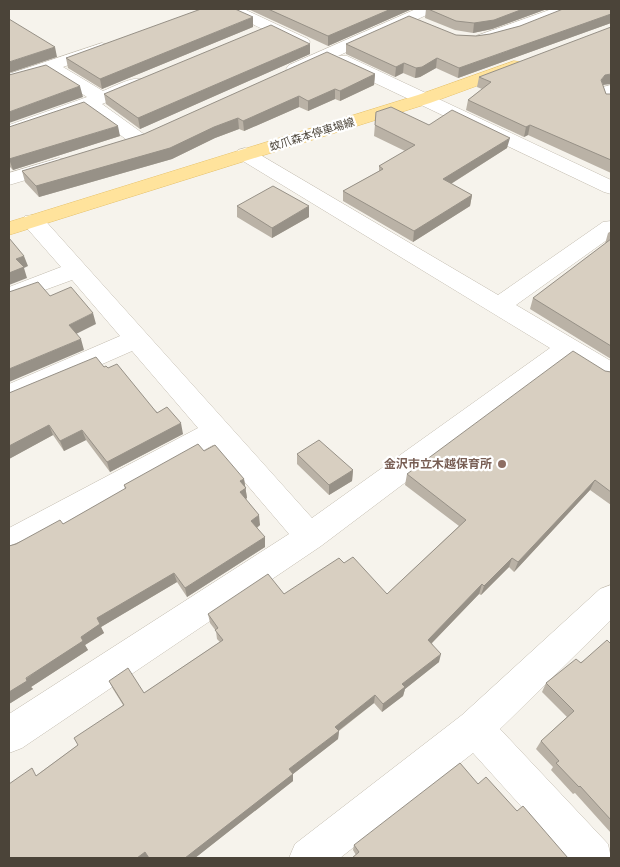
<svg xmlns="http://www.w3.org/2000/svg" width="620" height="867" viewBox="0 0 620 867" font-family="Manrope,'Noto Sans JP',sans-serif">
  <rect width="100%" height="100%" fill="#f6f3ec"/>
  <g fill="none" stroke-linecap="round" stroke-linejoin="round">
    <defs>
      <path id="minor" d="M 224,9 L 244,9 L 308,39 L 310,42 L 308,45 L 296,45 L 227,12 Z
        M 416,9 L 436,9 L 433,12 L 338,56 L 347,56 L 611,180 L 611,194 L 604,192 L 335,64 L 333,60 L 334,57 L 295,74 L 289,73 L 286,69 L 289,65 Z
        M 552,9 L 574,9 L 571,12 L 488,42 L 476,42 L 474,39 L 476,36 Z
        M 102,43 L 108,45 L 110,48 L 108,51 L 63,67 L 103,91 C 115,86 132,76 145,79 L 148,83 L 145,87 L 102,104 L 145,135 L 148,139 L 145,143 L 138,145 L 131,143 L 87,110 L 9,137 L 9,125 L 87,97 L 48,72 L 9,85 L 9,74 Z
        M 611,85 L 611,104 L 605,103 L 600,91 L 603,87 Z
        M 245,148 L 252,150 L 498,295 L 603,222 L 611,221 L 611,237 L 516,305 L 611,361 L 611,382 L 602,380 L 569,359 L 321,546 L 22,748 L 9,753 L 9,714 L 289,534 L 213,445 L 20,552 L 9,556 L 9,528 L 198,428 L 132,351 L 9,405 L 9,384 L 120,336 L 72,280 L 9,303 L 9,287 L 61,267 L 25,226 L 22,221 L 25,216 L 33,215 L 41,216 L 312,518 L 550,348 L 238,158 L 235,154 L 238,150 Z
        M 59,158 L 66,160 L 69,164 L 66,168 L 9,185 L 9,173 Z
        M 611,585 L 611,620 L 500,729 L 608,844 L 611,858 L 568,858 L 473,753 L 340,858 L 289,858 L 295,844 L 462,715 L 600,589 Z"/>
      <path id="major" d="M 514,61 L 520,62 L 522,66 L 520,70 L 430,103 L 9,235 L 9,222 L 418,95 Z"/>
    </defs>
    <use href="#minor" stroke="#c2bbae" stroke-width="1"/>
    <use href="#major" stroke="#e6c16a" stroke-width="1"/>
    <use href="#minor" fill="#fff" fill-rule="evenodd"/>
    <use href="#major" fill="#ffe39c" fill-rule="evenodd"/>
  </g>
  <path fill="#bab2a6" d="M 248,9 L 412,9 L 328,46 Z
    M 426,9 L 547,9 L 492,29 L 473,33 L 455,30 L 425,18 Z
    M 611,9 L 611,23 L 458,78 L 436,68 L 420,77 L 415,78 L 403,73 L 395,77 L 346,54 L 346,44 L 456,35 L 476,36 L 490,34 L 520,26 Z
    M 253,27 L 102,89 L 68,68 L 66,58 Z
    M 310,54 L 140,129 L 106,104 L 104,94 Z
    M 375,74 L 374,85 L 340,101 L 335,99 L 308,111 L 299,107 L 244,131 L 239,129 L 215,138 L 172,159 L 39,197 L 25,182 L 22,171 Z
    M 479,77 L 603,85 L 606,94 L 611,94 L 611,173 L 528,135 L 524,137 L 466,110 L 468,100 L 482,89 L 477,87 Z
    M 376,112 L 429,125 L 507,148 L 451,184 L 472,195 L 470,206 L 413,242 L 343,201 L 343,191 L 379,171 L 379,166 L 405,151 L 374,136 Z
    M 9,127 L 120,136 L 13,170 L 9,166 Z
    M 237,206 L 309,217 L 272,238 L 237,217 Z
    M 611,231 L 611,359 L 530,309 L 533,298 L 605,244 L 608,233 Z
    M 104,367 L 183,434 L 110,472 L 86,440 L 64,451 L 53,435 L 9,459 L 9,393 Z
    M 605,371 L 611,372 L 611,505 L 590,490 L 514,572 L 509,567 L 481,595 L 479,594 L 432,643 L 439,662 L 405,689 L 403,696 L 382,712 L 374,703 L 339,731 L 338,739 L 293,774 L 293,781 L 195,858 L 9,858 L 37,775 L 78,745 L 123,705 L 113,689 L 109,681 L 144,693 L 220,642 L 217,639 L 216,631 L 210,623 L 208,614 L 284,594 L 344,563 L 387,594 L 459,526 L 405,485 L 407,474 Z
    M 204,451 L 244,479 L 247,498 L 246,499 L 260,525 L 257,528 L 265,547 L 187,597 L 177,582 L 101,627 L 104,633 L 85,645 L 88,650 L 31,687 L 33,689 L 9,704 L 9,546 L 63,524 L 125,489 L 124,485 Z
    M 297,454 L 353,470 L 352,481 L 329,495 L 297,464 Z
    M 611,644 L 611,833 L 575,793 L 573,794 L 551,770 L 553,767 L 536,749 L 541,741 L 567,717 L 542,692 L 546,683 Z
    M 478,784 L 517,811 L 568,858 L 356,855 L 353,850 L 354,845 Z"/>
  <path fill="#979187" d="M 391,9 L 412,9 L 328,46 L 328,36 Z
    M 523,9 L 547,9 L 492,29 L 473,33 L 474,23 Z
    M 611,14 L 611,23 L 458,78 L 459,68 Z
    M 253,17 L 253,27 L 102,89 L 100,79 Z
    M 310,44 L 310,54 L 140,129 L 138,118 Z
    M 55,47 L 57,57 L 9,73 L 9,62 Z
    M 437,58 L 436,68 L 420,77 L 415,78 L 416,68 Z
    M 404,63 L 403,73 L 395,77 L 396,67 Z
    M 375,74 L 374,85 L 340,101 L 340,91 Z
    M 611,74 L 611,84 L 603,85 L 601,80 L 605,75 Z
    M 80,86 L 83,97 L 9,123 L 9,112 Z
    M 335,89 L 335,99 L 308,111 L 308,101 Z
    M 299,96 L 299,107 L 244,131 L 243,121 Z
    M 238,118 L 239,129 L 215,138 L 172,159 L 39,197 L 36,186 L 214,127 Z
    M 530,125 L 528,135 L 524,137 L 526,127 Z
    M 118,126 L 120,136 L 13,170 L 9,159 Z
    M 510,138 L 507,148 L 441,190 L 443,179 Z
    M 472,195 L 470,206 L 413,242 L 414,231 Z
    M 309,206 L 309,217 L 272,238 L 272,228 Z
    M 24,256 L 28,266 L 24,268 L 27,278 L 9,285 L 9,273 L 16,259 Z
    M 93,313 L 96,324 L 72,336 L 69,325 Z
    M 81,339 L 84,350 L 9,382 L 9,369 Z
    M 181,423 L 183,434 L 110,472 L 107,462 Z
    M 49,425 L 53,435 L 9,459 L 9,446 Z
    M 82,430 L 86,440 L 64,451 L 60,441 Z
    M 353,470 L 352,481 L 329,495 L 329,485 Z
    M 244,479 L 247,498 L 241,502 L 240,492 L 240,481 Z
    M 595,480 L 590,490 L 514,572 L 518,562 Z
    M 259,515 L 260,525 L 252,531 L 251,521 Z
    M 265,537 L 265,547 L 187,597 L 185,588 Z
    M 512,558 L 509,567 L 481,595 L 484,586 Z
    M 174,573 L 177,582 L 101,627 L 104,633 L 85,645 L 88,650 L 31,687 L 33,689 L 9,704 L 9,692 L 81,637 L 97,618 Z
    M 482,584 L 479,594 L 426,649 L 428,640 Z
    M 441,654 L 439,662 L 405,689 L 403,696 L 382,712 L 383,704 L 402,684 Z
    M 375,695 L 374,703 L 334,734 L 335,727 Z
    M 339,731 L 338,739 L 293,774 L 293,781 L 195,858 L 185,858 L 289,769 Z
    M 145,852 L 149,858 L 137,858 Z"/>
  <path fill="#d8cfc1" stroke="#979187" d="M 201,9 L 235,9 L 253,17 L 100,79 L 66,58 Z
    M 268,9 L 391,9 L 328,36 Z
    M 428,9 L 523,9 L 494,20 L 474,23 L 456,21 Z
    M 563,9 L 611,9 L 611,14 L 459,68 L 437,58 L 422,67 L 416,68 L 404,63 L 396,67 L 346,44 L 409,16 L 456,35 L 476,36 L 490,34 L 520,26 Z
    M 9,19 L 55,47 L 9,62 Z
    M 271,25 L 310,44 L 138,118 L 104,94 Z
    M 611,27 L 611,74 L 605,75 L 601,80 L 606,94 L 611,94 L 611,160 L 530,125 L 526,127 L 468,100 L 491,82 L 479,77 Z
    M 327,52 L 375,74 L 340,91 L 335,89 L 308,101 L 299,96 L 243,121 L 238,118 L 214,127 L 170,148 L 36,186 L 22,171 L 144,134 Z
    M 46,65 L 80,86 L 9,112 L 9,75 Z
    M 84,102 L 118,126 L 9,159 L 9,127 Z
    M 391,107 L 429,125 L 452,110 L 510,138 L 443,179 L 472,195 L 414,231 L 343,191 L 383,169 L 379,166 L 415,145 L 375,125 L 376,112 Z
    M 273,186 L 309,206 L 272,228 L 237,206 Z
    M 9,238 L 24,256 L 16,259 L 24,267 L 9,273 Z
    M 611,239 L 611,346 L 533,298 Z
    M 38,282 L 50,296 L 71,287 L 93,313 L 69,325 L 81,339 L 9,369 L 9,292 Z
    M 573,351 L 605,371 L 611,372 L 611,492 L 595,480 L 518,562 L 512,558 L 484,586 L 482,584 L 428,640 L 441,654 L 402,684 L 405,687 L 383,704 L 375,695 L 335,727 L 339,731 L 289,769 L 293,774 L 185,858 L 149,858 L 145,852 L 137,858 L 9,858 L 9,784 L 32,768 L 36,776 L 78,745 L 74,738 L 124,705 L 109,681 L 128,668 L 144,693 L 223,640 L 215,630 L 218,628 L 208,614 L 268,574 L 284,594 L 339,558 L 344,563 L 353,557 L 387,594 L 466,520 L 407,474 Z
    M 96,357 L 104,367 L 106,366 L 108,368 L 117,364 L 157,413 L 167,407 L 181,423 L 107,462 L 82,430 L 60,441 L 49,425 L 9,446 L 9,393 Z
    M 319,440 L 353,470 L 329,485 L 297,454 Z
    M 198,444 L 204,451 L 215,445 L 244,479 L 240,481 L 246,488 L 240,492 L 259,515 L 251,521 L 265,537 L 185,588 L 174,573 L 97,618 L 100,624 L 81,637 L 83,641 L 26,678 L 27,681 L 9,692 L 9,546 L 16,544 L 60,520 L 63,524 L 126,488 L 124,485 Z
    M 607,640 L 611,644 L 611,820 L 580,786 L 579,787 L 556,763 L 559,761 L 541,741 L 574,711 L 546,683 L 576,659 L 581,663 Z
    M 460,763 L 478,784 L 486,777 L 517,811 L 523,806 L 568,858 L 352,858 L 359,852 L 354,845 Z"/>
  <circle fill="#8d6e63" stroke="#fff" stroke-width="2" cx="502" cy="464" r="5"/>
  <g text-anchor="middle" stroke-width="4.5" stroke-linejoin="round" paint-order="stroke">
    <g font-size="11" fill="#4b4439" stroke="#fff">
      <text transform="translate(312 134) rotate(-17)" y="4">蚊爪森本停車場線</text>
    </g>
    <g font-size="12" font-weight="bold" fill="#785e54" stroke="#fff" text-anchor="end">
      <text x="492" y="468">金沢市立木越保育所</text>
    </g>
  </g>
  <rect width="620" height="867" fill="none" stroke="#4b4439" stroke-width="20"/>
</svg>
